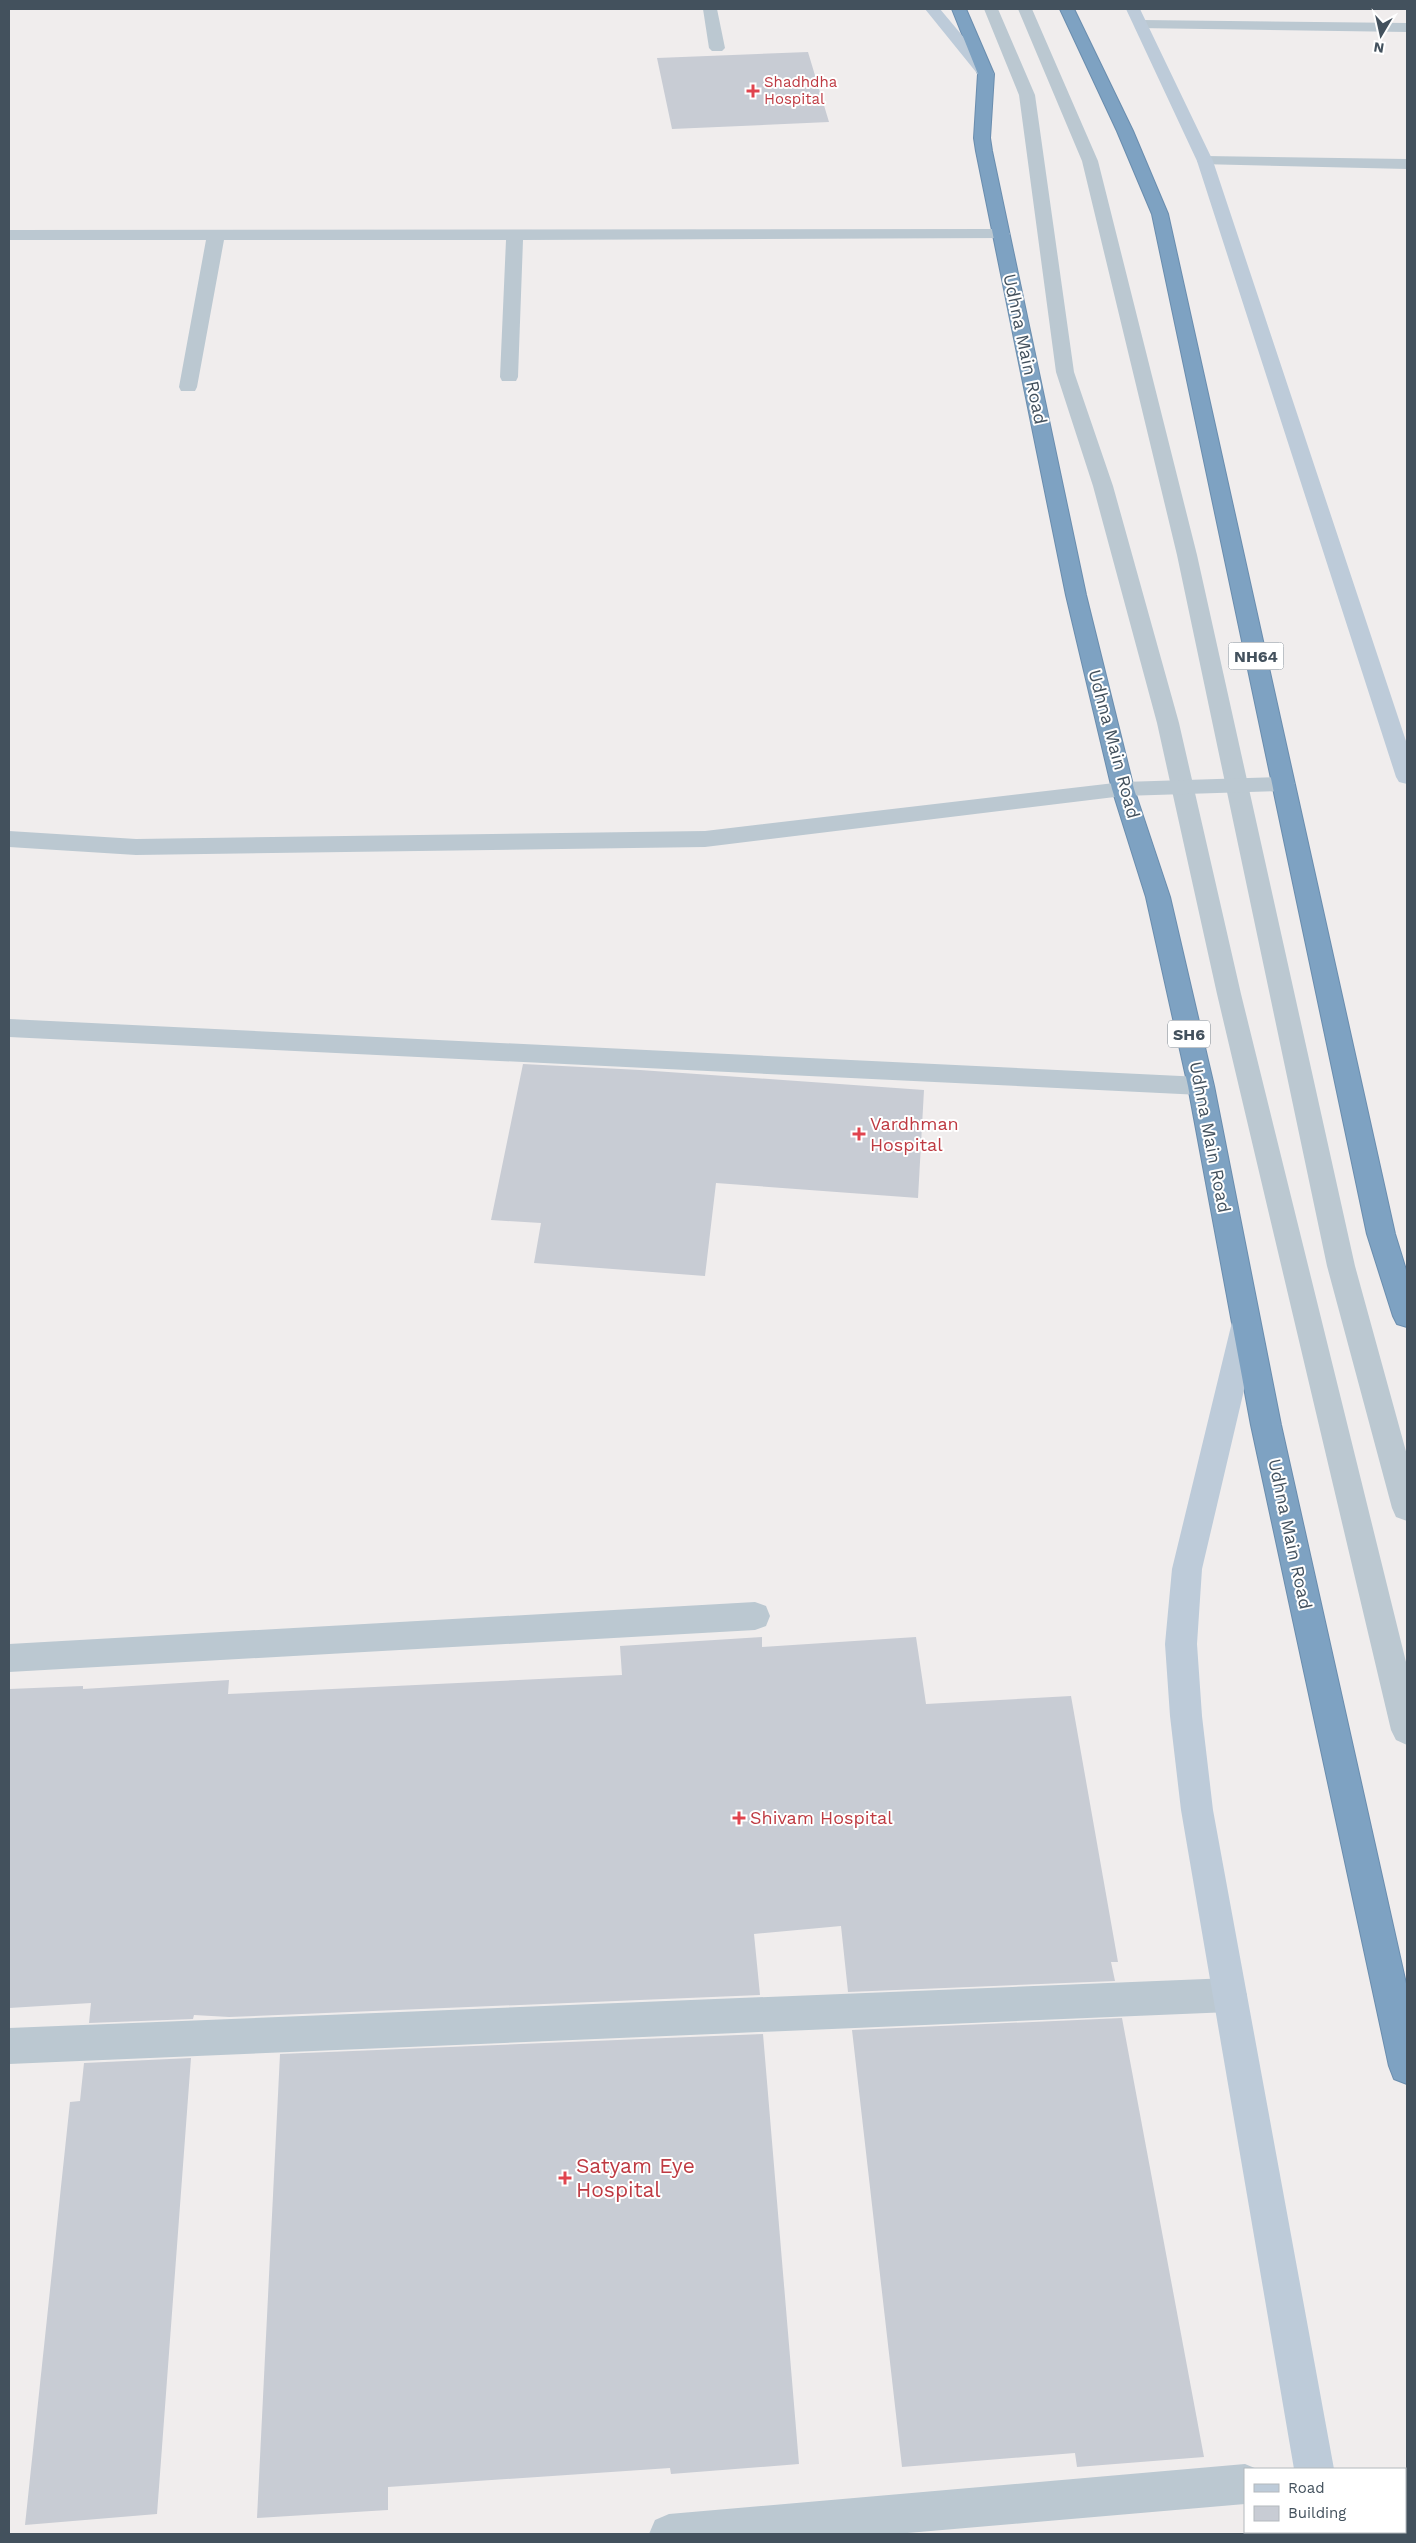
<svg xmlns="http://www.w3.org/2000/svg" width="1416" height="2543" viewBox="0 0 1416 2543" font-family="'Work Sans',sans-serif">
  <rect width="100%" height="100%" fill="#f0eded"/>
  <path fill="#c8ccd4" d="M 808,52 L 829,122 L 672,129 L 657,58 Z
    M 523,1064 L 640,1070 L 924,1090 L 918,1198 L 716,1183 L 705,1276 L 534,1263 L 541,1223 L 491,1220 Z
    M 762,1637 L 762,1647 L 916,1637 L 926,1704 L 1071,1696 L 1118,1962 L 1111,1962 L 1115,1981 L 848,1992 L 841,1926 L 754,1934 L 760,1995 L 229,2017 L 194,2015 L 193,2019 L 89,2023 L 91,2003 L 9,2008 L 9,1689 L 83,1686 L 83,1689 L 229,1680 L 228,1694 L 622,1675 L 620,1646 Z
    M 1122,2018 L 1204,2457 L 1077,2467 L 1075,2453 L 902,2467 L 852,2030 Z
    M 763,2034 L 799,2464 L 671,2474 L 670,2468 L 388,2487 L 388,2510 L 257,2518 L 280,2054 Z
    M 191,2058 L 157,2514 L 25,2525 L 70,2102 L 80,2101 L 84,2063 Z"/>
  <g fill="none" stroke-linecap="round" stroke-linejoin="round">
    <defs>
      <path id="highway" d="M 952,9 L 966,9 L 994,74 L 990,138 L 992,151 L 1086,595 L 1134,789 L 1170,897 L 1214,1086 L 1281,1425 L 1407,1988 L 1407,2084 L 1394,2079 L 1389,2066 L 1251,1425 L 1188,1086 L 1146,897 L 1112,789 L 1066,595 L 976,151 L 974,138 L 978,74 Z
        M 1060,9 L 1074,9 L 1133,131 L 1168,214 L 1395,1234 L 1407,1273 L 1407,1327 L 1397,1324 L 1393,1316 L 1367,1234 L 1152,214 L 1117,131 Z"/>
    </defs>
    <use href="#highway" stroke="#6a8dae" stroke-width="2"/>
    <path fill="#bbc8d1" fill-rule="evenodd" d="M 703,9 L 717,9 L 725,48 L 722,51 L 712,51 L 709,48 Z
      M 984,9 L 998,9 L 1035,95 L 1074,372 L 1113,486 L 1179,723 L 1241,994 L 1407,1666 L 1407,1745 L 1396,1740 L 1391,1730 L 1217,994 L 1157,723 L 1093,486 L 1056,372 L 1019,95 Z
      M 1018,9 L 1032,9 L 1098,161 L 1197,555 L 1355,1266 L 1407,1455 L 1407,1521 L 1396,1517 L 1392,1508 L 1327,1266 L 1177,555 L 1082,161 Z"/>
    <path fill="#bbc8d1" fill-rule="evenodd" d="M 1142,20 L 1407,23 L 1407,32 L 1137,28 L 1134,25 Z
      M 1205,156 L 1407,159 L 1407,169 L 1199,164 L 1197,161 Z
      M 1001,229 L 1007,230 L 1010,234 L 1007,238 L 523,240 L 518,377 L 516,381 L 502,381 L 500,377 L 506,240 L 224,240 L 197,387 L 195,391 L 181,391 L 179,387 L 206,240 L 9,240 L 9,230 Z
      M 1284,777 L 1292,779 L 1295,784 L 1292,789 L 1284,791 L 1123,796 L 705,847 L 136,855 L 9,847 L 9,831 L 136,839 L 705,831 L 1123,782 Z
      M 9,1019 L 1201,1077 L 1210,1079 L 1214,1086 L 1210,1093 L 1201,1095 L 9,1037 Z
      M 755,1602 L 766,1606 L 770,1616 L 766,1626 L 755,1630 L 9,1672 L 9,1644 Z
      M 1230,1978 L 1242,1983 L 1247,1995 L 1242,2007 L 1230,2012 L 9,2064 L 9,2028 Z
      M 1245,2464 L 1257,2469 L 1245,2469 L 1245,2504 L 896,2534 L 649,2534 L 655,2520 L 669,2514 Z"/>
    <path fill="#bdcbd9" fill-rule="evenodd" d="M 925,9 L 940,9 L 992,71 L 994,74 L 992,77 L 980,77 Z
      M 1126,9 L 1140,9 L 1213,161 L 1407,744 L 1407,784 L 1399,782 L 1396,777 L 1197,161 Z
      M 1246,1311 L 1256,1314 L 1260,1322 L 1202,1569 L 1197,1644 L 1202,1716 L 1213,1810 L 1334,2469 L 1294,2469 L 1181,1810 L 1170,1716 L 1165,1644 L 1172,1569 L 1232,1322 L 1236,1314 Z
      M 1306,2532 L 1346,2532 L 1347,2534 L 1307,2534 Z"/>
    <use href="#highway" fill="#7ea2c2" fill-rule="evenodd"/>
  </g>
  <g fill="#e0444e" stroke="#fff" stroke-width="2">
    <path d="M750.5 83.5h5v5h5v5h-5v5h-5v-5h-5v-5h5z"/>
    <path d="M856.5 1126.5h5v5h5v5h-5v5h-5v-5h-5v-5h5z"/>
    <path d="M736.5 1810.5h5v5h5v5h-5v5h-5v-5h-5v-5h5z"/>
    <path d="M562.5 2170.5h5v5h5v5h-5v5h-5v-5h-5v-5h5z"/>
  </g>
  <g text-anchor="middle" stroke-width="4" stroke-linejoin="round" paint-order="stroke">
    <g font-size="15" fill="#be3a42" stroke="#fff" text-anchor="start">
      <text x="764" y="87">Shadhdha<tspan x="764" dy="17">Hospital</tspan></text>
    </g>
    <g fill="#fff" stroke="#7b858e" stroke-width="1">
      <rect x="1228.5" y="642.5" width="55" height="27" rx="4"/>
      <rect x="1168" y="1020.5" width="42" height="27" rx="4"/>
    </g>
    <g font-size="16" font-weight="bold" fill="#43515d">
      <text x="1256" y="662">NH64</text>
      <text x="1189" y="1040">SH6</text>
    </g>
    <g font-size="18" fill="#43515d" stroke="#fff">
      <text transform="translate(1025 349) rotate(78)" y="6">Udhna Main Road</text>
      <text transform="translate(1114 744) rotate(75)" y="6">Udhna Main Road</text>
      <text transform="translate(1210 1137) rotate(79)" y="6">Udhna Main Road</text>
      <text transform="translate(1290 1534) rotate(78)" y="6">Udhna Main Road</text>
    </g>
    <g font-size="18" fill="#be3a42" stroke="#fff" text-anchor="start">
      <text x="870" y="1130">Vardhman<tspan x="870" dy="21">Hospital</tspan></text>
      <text x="750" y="1824">Shivam Hospital</text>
    </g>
    <g font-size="21" fill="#be3a42" stroke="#fff" text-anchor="start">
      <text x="576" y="2173">Satyam Eye<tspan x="576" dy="24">Hospital</tspan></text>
    </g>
  </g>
  <rect width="1416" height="2543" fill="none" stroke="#43515d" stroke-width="20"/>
  <rect x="1244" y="2468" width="162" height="65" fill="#ffffff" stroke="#b4b9be"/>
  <rect x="1254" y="2484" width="25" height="8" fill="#bdcbd9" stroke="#b4b9be"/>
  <text x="1288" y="2493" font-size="15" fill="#43515d">Road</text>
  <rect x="1254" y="2506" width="25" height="15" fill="#c8ccd4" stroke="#b4b9be"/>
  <text x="1288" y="2518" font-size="15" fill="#43515d">Building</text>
  <g transform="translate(1381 35) rotate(189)" stroke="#ffffff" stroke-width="4" paint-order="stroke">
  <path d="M0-4L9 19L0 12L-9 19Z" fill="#43515d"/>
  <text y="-8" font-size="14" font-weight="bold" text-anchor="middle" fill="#43515d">N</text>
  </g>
</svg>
